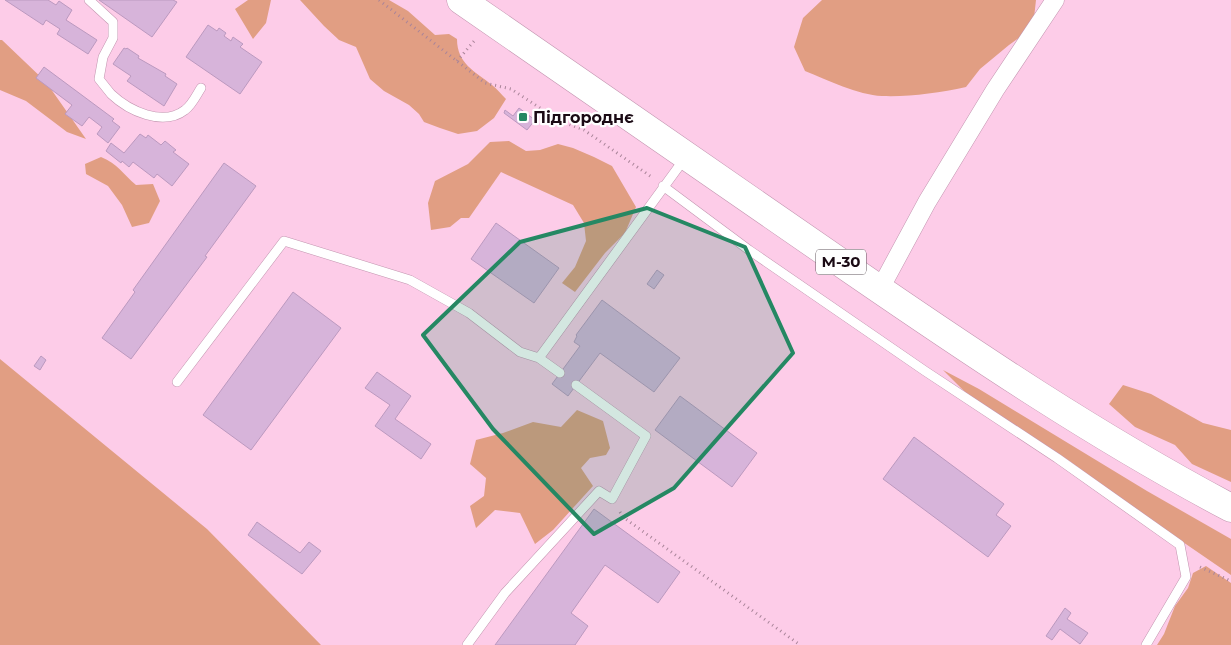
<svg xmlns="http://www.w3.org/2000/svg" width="1231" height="645" viewBox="0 0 1231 645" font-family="Montserrat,sans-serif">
  <rect width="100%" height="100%" fill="#fdcce8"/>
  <path fill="#e19e83" d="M 248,0 L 271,0 L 266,23 L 253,39 L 235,9 Z
    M 300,0 L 389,0 L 408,11 L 435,35 L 449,34 L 457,39 C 457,64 475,71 492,85 C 497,89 502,95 506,99 L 494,118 L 477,131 L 458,134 L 440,128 L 424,122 L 419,114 L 409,105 L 384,91 L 370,79 L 356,47 L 339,40 L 324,26 Z
    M 822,0 L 1036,0 L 1034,18 L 1023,35 L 1009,45 L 980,69 L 966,87 C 939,93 909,97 882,96 C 858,95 827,80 805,71 L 794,47 L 803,18 Z
    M 0,40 L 2,40 L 46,82 L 86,139 L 67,132 L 26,101 L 0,90 Z
    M 509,141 L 526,151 L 540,150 L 558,144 L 573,148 L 594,157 L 612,166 L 636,207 L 625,233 L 605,253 L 575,292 L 562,283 L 575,267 L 586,241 L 584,223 L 573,205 L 501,172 L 469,218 L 461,218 L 450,227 L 431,230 L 428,203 L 435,181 L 468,164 L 490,142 Z
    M 101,157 C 118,164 123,174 136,185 L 153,184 L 160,201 L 149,223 L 132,227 L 122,205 L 108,186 L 86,174 L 85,164 Z
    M 0,359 L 207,529 L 321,645 L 0,645 Z
    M 943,370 L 979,389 L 1147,491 L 1231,539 L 1231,575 L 1145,516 L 1068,460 L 969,396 Z
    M 1123,385 L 1151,394 L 1203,423 L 1231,430 L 1231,482 L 1192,464 L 1175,445 L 1135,427 L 1109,404 Z
    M 577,410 L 603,421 L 610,448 L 606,455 L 590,458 L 581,468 L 593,486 L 553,530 L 535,544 L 520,513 L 495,510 L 476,528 L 470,506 L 484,496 L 486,478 L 470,464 L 476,440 L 503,433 L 533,422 L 561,427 Z
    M 1206,566 L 1231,583 L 1231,645 L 1157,645 L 1164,634 L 1175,606 L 1188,588 L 1193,573 Z"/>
  <path fill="#d7b4da" stroke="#bb99bf" d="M 5,0 L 48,0 L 56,5 L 59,1 L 72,10 L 66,20 L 97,40 L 88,54 L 57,34 L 60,29 L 46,20 L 43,25 Z
    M 99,0 L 173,0 L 177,2 L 152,37 Z
    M 208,25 L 217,31 L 219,28 L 226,33 L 224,36 L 231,41 L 233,37 L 243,44 L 240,47 L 262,62 L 240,94 L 186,57 Z
    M 124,48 L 126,49 L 127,48 L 139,56 L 138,58 L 166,74 L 165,76 L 177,84 L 164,106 L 127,81 L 131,76 L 113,64 Z
    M 44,67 L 114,119 L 112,121 L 120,127 L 108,143 L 97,134 L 102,127 L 89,117 L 82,126 L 65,114 L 72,105 L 36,78 Z
    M 519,108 L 535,120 L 527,130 L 504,113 L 505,110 L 513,116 Z
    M 140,134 L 146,138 L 148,135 L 161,145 L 165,141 L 176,150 L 173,152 L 189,164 L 172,186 L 157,174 L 154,178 L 133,162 L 129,167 L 122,161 L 121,163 L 106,151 L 111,143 L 124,153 Z
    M 224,163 L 256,186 L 205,256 L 207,257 L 131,359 L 102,338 L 135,292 L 133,290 Z
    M 496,223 L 559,268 L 534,303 L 471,259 Z
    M 657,270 L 664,275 L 654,289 L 647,284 Z
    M 293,292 L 341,328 L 251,450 L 203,415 Z
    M 602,300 L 680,358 L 654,392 L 600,353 L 568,396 L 552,384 L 580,346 L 574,342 L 577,336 L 576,335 Z
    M 41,356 L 46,360 L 40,370 L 34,366 Z
    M 377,372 L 411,396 L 395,419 L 431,444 L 421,459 L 375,426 L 390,405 L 365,388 Z
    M 680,396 L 757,453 L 732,487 L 655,430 Z
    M 914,437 L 1004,504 L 996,515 L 1011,526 L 988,557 L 883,479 Z
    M 594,509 L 680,572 L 658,603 L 605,565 L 571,613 L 588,626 L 575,645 L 495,645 Z
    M 257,522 L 300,553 L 309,542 L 321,551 L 302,574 L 248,535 Z
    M 1065,608 L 1071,613 L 1067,619 L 1088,633 L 1080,644 L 1060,629 L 1052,640 L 1046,636 Z"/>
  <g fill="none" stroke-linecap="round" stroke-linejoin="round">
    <defs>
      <path id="lane" d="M 89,0 L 113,22 L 113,38 L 103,57 L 99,79 C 103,84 107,89 111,94 C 129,111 163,127 185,110 C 192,105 197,94 201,88
        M 663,186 L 749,250 L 925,371 L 1057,458 L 1180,545 L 1186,577 L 1146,645
        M 539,358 L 560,373
        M 177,382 L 284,241 L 410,280 L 469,313 L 520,352 L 539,358 L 685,158
        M 467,645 L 505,593 L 599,491 L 612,499 L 646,436 L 576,385"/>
      <path id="street" d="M 880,289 L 927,202 L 995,90 L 1055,0"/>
      <path id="highway" d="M 461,0 C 591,89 720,180 850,269 C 975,355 1097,437 1231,508"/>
    </defs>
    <use href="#lane" stroke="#c395b0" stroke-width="10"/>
    <use href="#street" stroke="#c395b0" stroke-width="19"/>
    <use href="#highway" stroke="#c395b0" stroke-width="29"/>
    <path stroke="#a98499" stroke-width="3" stroke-dasharray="1 4" stroke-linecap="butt" d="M 379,0 L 485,83 L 511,89 L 560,121 L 584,130 L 653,178
      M 457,61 L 475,40
      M 620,512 L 623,517 L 800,645
      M 1200,567 L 1231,581"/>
    <use href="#lane" stroke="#fff" stroke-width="9"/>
    <use href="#street" stroke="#fff" stroke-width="18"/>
    <use href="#highway" stroke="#fff" stroke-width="28"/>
  </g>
  <path fill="#258863" fill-opacity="0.2" stroke="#258863" stroke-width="4" stroke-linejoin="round" d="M 647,208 L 745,247 L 793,353 L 674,488 L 594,534 L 493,429 L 423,335 L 520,242 Z"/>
  <rect fill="#258863" stroke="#fefefe" stroke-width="2" x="518" y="112" width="10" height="10" rx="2.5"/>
  <g text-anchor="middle" stroke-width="4.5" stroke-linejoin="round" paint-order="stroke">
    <rect fill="#fefefe" stroke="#5e535a" stroke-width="1" x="816" y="249.5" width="50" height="25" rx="4"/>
    <g font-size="15" font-weight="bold" fill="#1a0a14">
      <text x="841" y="267">М-30</text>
    </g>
    <g font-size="16" font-weight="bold" fill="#1a0a14" stroke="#fefefe" text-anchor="start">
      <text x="533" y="123">Підгороднє</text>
    </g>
  </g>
</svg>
